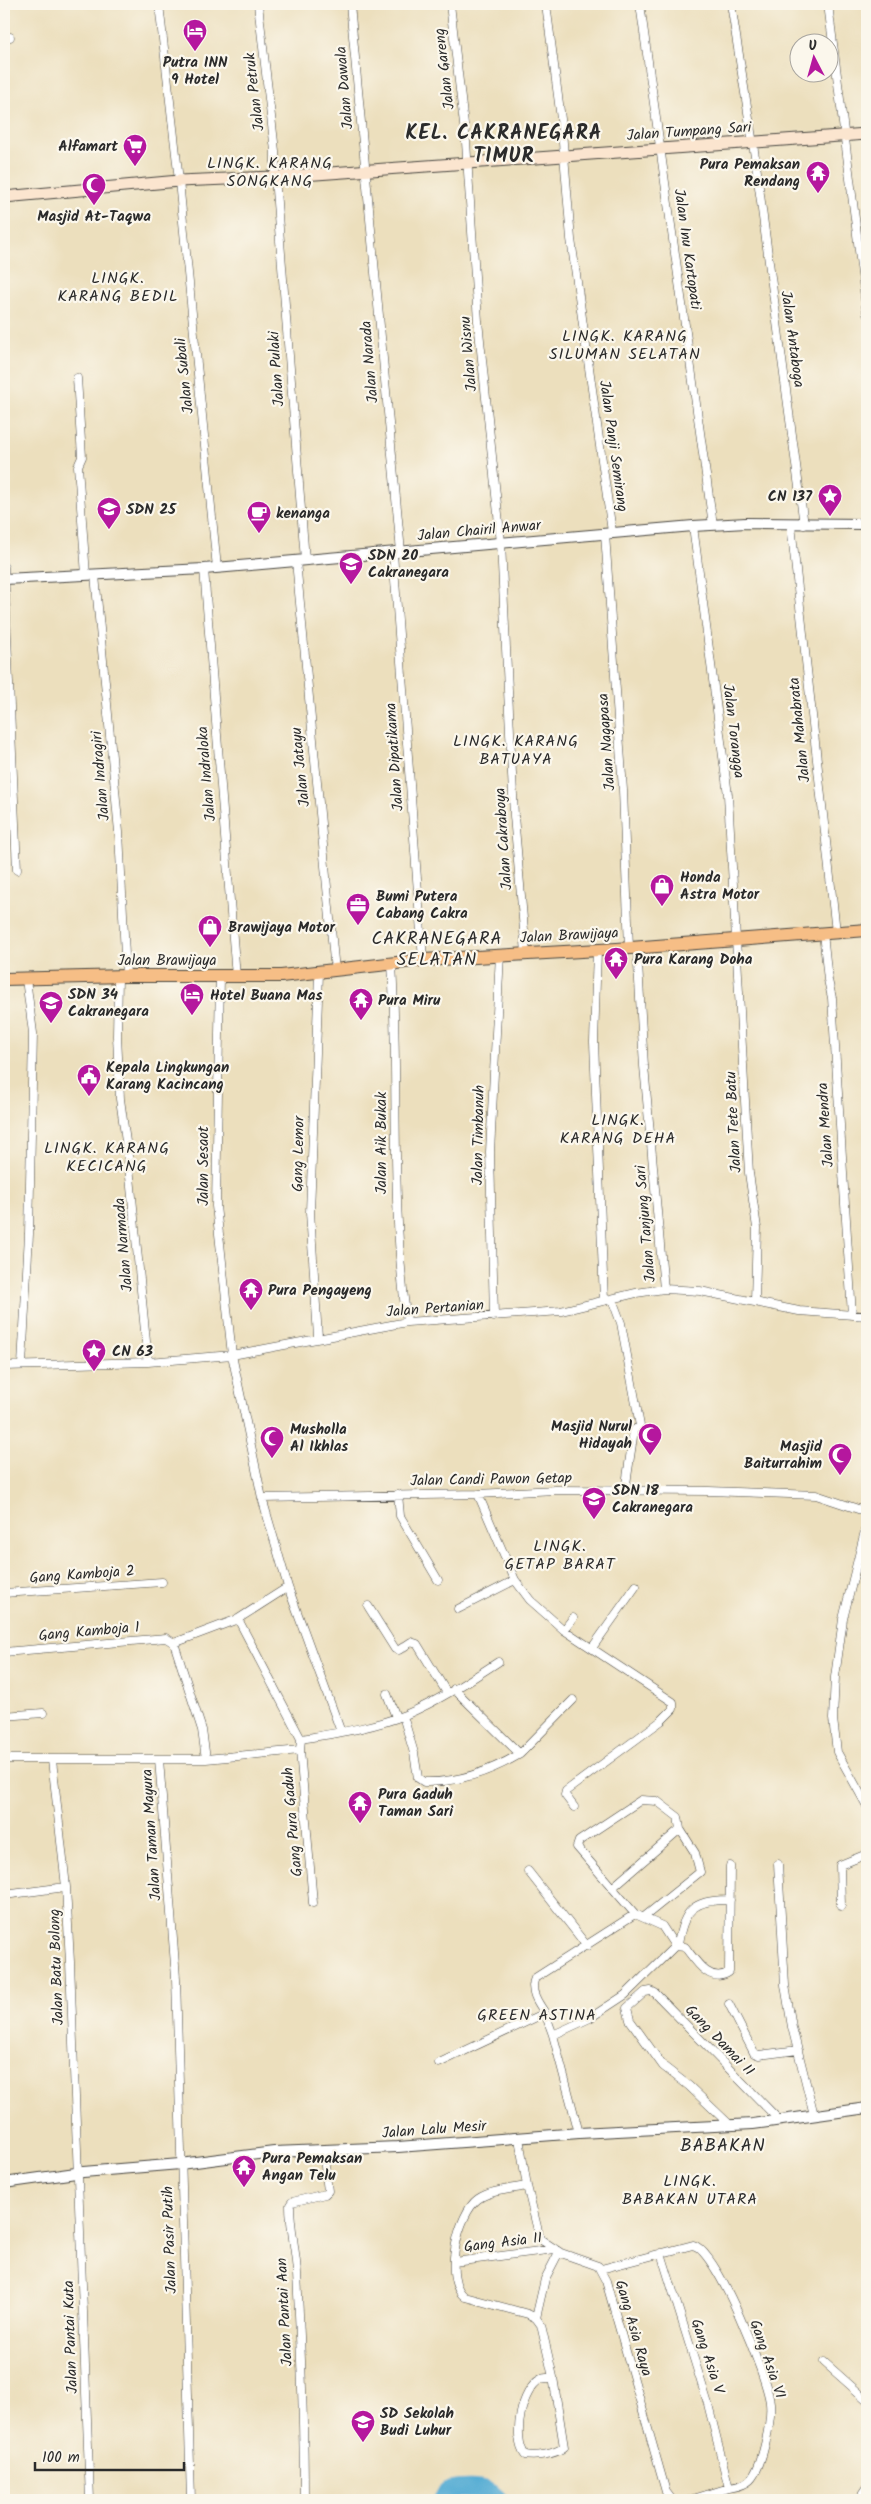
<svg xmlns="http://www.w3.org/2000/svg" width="871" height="2504" viewBox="0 0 871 2504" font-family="Kalam,sans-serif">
  <rect width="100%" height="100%" fill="#fbf7ec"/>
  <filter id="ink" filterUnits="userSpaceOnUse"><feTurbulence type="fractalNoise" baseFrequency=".02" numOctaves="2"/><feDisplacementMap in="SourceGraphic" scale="10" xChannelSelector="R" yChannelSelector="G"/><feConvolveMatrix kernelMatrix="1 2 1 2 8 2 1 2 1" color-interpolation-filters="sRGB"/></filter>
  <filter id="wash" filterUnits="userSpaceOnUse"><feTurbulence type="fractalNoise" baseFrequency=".0096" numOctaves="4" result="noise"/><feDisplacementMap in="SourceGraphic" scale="20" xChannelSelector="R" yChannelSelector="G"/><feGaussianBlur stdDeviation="1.12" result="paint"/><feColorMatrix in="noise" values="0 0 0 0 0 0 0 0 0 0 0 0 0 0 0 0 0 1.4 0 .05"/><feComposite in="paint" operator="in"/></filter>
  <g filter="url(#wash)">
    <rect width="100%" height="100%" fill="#ecdfbd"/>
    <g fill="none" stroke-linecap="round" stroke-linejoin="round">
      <path stroke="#57add4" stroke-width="18" d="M 442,2500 L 447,2491 C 463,2488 488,2485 499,2500"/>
    </g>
  </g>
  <g filter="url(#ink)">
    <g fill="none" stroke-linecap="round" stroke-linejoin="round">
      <defs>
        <path id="minor" d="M 159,4 L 179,181 L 217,568
          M 258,4 L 275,151 L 275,177 L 305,560
          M 350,4 L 401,552
          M 450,4 L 466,142 L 478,321 L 501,543 L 514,816 L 526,953
          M 546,4 L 561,119 L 571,239 L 612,532
          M 640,4 L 713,525
          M 731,4 L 755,157 L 804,525
          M 828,4 L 867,314
          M 4,37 L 10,37
          M 77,378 L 82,457 L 78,466 L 86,575
          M 791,525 L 836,932
          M 693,526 L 728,795 L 749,1173 L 757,1228 L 755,1301
          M 605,534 L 623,790 L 629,948
          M 393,553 L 423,960
          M 296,561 L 335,971
          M 4,567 L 17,870
          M 204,569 L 236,977
          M 95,575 L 119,832 L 126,976
          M 823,933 L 828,980 L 832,998 L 852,1315
          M 637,947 L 644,1066 L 664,1289
          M 597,950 L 594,1042 L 604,1301
          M 392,964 C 399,1083 390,1203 407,1322
          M 118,976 L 117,1036 L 120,1099 L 128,1156 L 148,1362
          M 220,977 L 216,1206 L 232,1355 L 262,1498 L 288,1587 L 238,1619 L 301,1739
          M 612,1299 L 621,1323 L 640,1426 L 634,1430 L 625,1491
          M 494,1317 L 490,1152 L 500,954
          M 318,1337 L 310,1212 L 319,973
          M 22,1365 L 29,1234 L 33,1033 L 26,979
          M 4,1366 L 148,1362 L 232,1355 L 407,1322 L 561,1311 L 636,1293 L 664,1289 L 700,1291 L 799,1311 L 867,1316
          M 398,1494 L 400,1516 L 438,1580
          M 478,1494 L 515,1580 L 530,1600 L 564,1630 L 673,1702 L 673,1709 L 661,1721 L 566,1791 L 565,1795 L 574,1807
          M 262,1498 L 478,1494 L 555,1490 L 709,1491 L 816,1495 L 867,1512
          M 867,1523 L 843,1619 L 835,1677 L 833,1719 L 837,1752 L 867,1806
          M 288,1587 L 341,1732
          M 4,1593 L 162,1582
          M 368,1606 L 395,1649 L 399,1650 L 411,1642 L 417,1644 L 447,1693
          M 458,1609 L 515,1580
          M 564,1630 L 573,1618
          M 174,1643 L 202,1730 L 206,1759
          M 174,1643 L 238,1619
          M 592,1648 L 636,1586
          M 4,1652 L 166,1638 L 174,1643
          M 454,1689 L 520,1754 L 573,1700
          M 387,1694 L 396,1717
          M 4,1716 L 43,1713
          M 403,1716 L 414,1753 L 418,1778 L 424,1782 C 458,1783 491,1771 520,1754
          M 301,1739 C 336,1733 372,1728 405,1715 C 438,1701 469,1681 498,1662
          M 301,1739 L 300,1750 L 313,1903
          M 4,1759 L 159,1759 L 176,1978 L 191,2500
          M 159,1759 L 206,1759 L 300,1750
          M 52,1760 L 66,1887 L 70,1962 L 90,2500
          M 778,1864 L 785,1985 L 792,2027 L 814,2115
          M 528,1871 L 587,1946
          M 612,1888 L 680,1829 L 678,1817 L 657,1801 L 641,1800 L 579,1841 L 577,1847 L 635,1914 L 662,1926 L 675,1946
          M 4,1895 L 66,1887
          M 841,1906 L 840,1865 L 867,1854
          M 644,1917 L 700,1872 L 695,1853 L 680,1829
          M 678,1945 C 683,1910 694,1899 730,1900
          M 729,2004 L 754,2053 L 759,2055 L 798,2050
          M 545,2013 C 538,2003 529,1990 535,1978 L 635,1914
          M 439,2063 L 545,2013 L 553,2035
          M 730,2125 L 689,2086 L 663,2066 L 630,2020 L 627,2008 L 645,1992 L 651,1991 L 655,1993 L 780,2121
          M 579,2133 L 553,2035 L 590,2018 L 625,1995 L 675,1946 L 685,1947 C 695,1960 710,1985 729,1972 L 730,1866
          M 519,2138 L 527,2186 L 540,2239 L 561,2253 L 598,2266 L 606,2281 L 666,2492 L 672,2500
          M 527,2186 C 512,2189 491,2190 478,2199 C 458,2213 442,2280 465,2297 L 528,2314 L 536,2318 L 541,2325 L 553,2377 L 564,2447 C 556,2454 536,2457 525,2455 C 512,2438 521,2389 541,2379 C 544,2378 549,2378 553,2377
          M 454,2262 L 555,2249
          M 601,2269 L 693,2245 C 717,2250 767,2377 770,2403 C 772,2420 762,2468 750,2480 C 745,2485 736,2487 729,2488 L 708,2404 L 661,2253
          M 536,2318 L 545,2279 L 559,2252
          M 824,2362 L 867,2400
          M 304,2500 C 304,2425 301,2349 297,2274 C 296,2251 290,2228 290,2205 L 292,2202 L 325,2194 L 328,2191 L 323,2150
          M 690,2500 L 729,2488
          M 859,2500 L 867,2488"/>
        <path id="tertiary" d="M 4,579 L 204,569 L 693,526 L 746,523 L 867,524
          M 4,2183 L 83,2172 L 180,2164 L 274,2152 L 398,2147 L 579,2133 L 753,2124 L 867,2108"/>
        <path id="secondary" d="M 4,197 L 179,181 L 275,177 L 867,134"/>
        <path id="primary" d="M 4,979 L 126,976 L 281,976 L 423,960 L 617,949 L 867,930"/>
      </defs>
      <use href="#minor" stroke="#484641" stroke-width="9"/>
      <use href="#tertiary" stroke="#484641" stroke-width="12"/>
      <use href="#secondary" stroke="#484641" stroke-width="13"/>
      <use href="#primary" stroke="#484641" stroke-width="14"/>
      <use href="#minor" stroke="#fff" stroke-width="8"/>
      <use href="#tertiary" stroke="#fff" stroke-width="10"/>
      <use href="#secondary" stroke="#fbe5cf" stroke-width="11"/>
      <use href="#primary" stroke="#f6be86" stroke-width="12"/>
    </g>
  </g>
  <defs>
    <symbol id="hotel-pin" viewBox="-11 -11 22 30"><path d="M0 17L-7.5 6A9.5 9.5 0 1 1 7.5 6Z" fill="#b5179e" stroke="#fbf7ec"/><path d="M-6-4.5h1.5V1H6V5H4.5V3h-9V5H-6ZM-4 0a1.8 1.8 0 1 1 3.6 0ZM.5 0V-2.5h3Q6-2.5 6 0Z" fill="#fff"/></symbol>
    <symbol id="supermarket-pin" viewBox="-11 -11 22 30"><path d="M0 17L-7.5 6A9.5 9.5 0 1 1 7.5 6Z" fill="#b5179e" stroke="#fbf7ec"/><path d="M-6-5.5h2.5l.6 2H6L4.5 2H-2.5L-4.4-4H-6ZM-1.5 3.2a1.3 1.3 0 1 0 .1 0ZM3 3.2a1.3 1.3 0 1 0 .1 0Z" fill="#fff"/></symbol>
    <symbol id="temple-pin" viewBox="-11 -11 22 30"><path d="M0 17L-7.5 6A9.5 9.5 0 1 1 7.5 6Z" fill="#b5179e" stroke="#fbf7ec"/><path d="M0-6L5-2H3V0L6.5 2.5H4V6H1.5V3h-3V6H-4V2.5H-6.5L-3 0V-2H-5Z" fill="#fff"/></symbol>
    <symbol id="mosque-pin" viewBox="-11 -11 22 30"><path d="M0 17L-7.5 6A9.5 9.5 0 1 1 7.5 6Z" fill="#b5179e" stroke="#fbf7ec"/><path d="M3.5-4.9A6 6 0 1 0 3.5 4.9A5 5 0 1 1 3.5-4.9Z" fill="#fff"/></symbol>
    <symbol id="sight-pin" viewBox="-11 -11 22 30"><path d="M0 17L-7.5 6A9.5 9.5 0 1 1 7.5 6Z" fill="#b5179e" stroke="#fbf7ec"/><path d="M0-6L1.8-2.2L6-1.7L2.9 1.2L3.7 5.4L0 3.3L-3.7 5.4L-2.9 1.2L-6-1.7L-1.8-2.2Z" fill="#fff"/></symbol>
    <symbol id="school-pin" viewBox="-11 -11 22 30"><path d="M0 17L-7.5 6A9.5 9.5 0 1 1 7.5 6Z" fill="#b5179e" stroke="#fbf7ec"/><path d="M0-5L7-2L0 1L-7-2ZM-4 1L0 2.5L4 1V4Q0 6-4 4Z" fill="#fff"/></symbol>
    <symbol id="cafe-pin" viewBox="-11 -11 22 30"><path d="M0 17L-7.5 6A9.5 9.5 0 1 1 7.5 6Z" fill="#b5179e" stroke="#fbf7ec"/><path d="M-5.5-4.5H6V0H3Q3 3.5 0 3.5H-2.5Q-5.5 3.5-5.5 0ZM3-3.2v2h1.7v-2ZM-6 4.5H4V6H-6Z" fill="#fff"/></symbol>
    <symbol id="shop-pin" viewBox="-11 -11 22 30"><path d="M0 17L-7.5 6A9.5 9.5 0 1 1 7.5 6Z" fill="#b5179e" stroke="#fbf7ec"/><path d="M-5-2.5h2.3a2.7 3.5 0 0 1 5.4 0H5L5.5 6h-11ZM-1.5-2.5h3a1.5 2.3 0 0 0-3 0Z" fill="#fff"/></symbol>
    <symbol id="office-pin" viewBox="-11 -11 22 30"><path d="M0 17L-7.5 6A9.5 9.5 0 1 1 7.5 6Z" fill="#b5179e" stroke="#fbf7ec"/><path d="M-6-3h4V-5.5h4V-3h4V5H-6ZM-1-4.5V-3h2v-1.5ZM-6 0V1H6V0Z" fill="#fff"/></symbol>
    <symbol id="civic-pin" viewBox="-11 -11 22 30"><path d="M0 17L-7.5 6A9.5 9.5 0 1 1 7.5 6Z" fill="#b5179e" stroke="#fbf7ec"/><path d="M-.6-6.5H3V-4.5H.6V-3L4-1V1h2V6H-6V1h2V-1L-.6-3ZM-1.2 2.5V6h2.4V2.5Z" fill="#fff"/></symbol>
  </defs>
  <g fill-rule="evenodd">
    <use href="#hotel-pin" x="181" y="17" width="28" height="38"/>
    <use href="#supermarket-pin" x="121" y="132" width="28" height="38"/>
    <use href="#temple-pin" x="804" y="159" width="28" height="38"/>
    <use href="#mosque-pin" x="80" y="171" width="28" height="38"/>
    <use href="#sight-pin" x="816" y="482" width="28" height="38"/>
    <use href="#school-pin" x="95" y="495" width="28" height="38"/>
    <use href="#cafe-pin" x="245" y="499" width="28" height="38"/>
    <use href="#school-pin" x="337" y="550" width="28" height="38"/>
    <use href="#shop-pin" x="648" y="872" width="28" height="38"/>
    <use href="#office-pin" x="344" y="891" width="28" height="38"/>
    <use href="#shop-pin" x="196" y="913" width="28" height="38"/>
    <use href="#temple-pin" x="602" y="945" width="28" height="38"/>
    <use href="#hotel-pin" x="178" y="981" width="28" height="38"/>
    <use href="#temple-pin" x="347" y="986" width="28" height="38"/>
    <use href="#school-pin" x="37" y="989" width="28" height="38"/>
    <use href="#civic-pin" x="75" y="1062" width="28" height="38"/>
    <use href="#temple-pin" x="237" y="1276" width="28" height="38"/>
    <use href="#sight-pin" x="80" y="1337" width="28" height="38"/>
    <use href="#mosque-pin" x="636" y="1421" width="28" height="38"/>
    <use href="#mosque-pin" x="258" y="1424" width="28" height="38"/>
    <use href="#mosque-pin" x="826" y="1441" width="28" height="38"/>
    <use href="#school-pin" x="580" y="1485" width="28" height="38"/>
    <use href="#temple-pin" x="346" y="1789" width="28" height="38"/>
    <use href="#temple-pin" x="230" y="2153" width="28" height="38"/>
    <use href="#school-pin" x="349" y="2408" width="28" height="38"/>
  </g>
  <g text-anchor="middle" stroke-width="4.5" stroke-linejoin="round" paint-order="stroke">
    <g font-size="15" font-weight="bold" fill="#2b2b2b" stroke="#fbf7ec" text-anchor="start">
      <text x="195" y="67" text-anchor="middle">Putra INN<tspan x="195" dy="17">9 Hotel</tspan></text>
      <text x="118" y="151" text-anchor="end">Alfamart</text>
      <text x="800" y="169" text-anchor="end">Pura Pemaksan<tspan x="800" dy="17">Rendang</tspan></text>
      <text x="94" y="221" text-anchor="middle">Masjid At-Taqwa</text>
      <text x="812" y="501" text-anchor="end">CN 137</text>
      <text x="126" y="514">SDN 25</text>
      <text x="276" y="518">kenanga</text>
      <text x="368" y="560">SDN 20<tspan x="368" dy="17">Cakranegara</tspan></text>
      <text x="680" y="882">Honda<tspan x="680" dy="17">Astra Motor</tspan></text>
      <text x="376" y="901">Bumi Putera<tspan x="376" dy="17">Cabang Cakra</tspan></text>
      <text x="228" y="932">Brawijaya Motor</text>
      <text x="634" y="964">Pura Karang Doha</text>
      <text x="68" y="999">SDN 34<tspan x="68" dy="17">Cakranegara</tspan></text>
      <text x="210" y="1000">Hotel Buana Mas</text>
      <text x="378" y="1005">Pura Miru</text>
      <text x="106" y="1072">Kepala Lingkungan<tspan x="106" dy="17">Karang Kacincang</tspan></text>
      <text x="268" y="1295">Pura Pengayeng</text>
      <text x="112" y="1356">CN 63</text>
      <text x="632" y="1431" text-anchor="end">Masjid Nurul<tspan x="632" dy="17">Hidayah</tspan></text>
      <text x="290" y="1434">Musholla<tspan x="290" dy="17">Al Ikhlas</tspan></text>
      <text x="822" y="1451" text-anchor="end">Masjid<tspan x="822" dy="17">Baiturrahim</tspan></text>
      <text x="612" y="1495">SDN 18<tspan x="612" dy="17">Cakranegara</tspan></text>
      <text x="378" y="1799">Pura Gaduh<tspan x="378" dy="17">Taman Sari</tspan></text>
      <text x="262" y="2163">Pura Pemaksan<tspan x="262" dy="17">Angan Telu</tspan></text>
      <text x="380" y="2418">SD Sekolah<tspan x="380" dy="17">Budi Luhur</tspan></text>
    </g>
    <g font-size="15" fill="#2b2b2b" stroke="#fbf7ec">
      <text transform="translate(444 69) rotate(-97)" y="5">Jalan Gareng</text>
      <text transform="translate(344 88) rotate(-95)" y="5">Jalan Dawala</text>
      <text transform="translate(254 92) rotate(-97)" y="5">Jalan Petruk</text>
      <text transform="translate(689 131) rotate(-4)" y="5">Jalan Tumpang Sari</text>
      <text transform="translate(688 249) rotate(82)" y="5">Jalan Inu Kartopati</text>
      <text transform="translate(793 339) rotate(82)" y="5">Jalan Antaboga</text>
      <text transform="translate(468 354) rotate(-95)" y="5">Jalan Wisnu</text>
      <text transform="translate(369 362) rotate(-95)" y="5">Jalan Narada</text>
      <text transform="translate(276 369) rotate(-94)" y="5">Jalan Pulaki</text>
      <text transform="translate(184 376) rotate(-96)" y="5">Jalan Subali</text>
      <text transform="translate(614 446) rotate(82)" y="5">Jalan Panji Semirang</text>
      <text transform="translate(479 530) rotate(-5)" y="5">Jalan Chairil Anwar</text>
      <text transform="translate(799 730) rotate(-96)" y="5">Jalan Mahabrata</text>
      <text transform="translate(734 731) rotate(83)" y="5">Jalan Torangga</text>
      <text transform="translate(606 742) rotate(-94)" y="5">Jalan Nagapasa</text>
      <text transform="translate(394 757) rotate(-94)" y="5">Jalan Dipatikama</text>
      <text transform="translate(300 767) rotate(-96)" y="5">Jalan Jatayu</text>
      <text transform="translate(206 774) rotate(-95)" y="5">Jalan Indraloka</text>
      <text transform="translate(100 776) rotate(-95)" y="5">Jalan Indragiri</text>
      <text transform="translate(503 839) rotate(-94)" y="5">Jalan Cakraboya</text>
      <text transform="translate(569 935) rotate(-3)" y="5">Jalan Brawijaya</text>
      <text x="167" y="965">Jalan Brawijaya</text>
      <text transform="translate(733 1122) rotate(-93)" y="5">Jalan Tete Batu</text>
      <text transform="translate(825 1125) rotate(-94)" y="5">Jalan Mendra</text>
      <text transform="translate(478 1135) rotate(-89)" y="5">Jalan Timbanuh</text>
      <text transform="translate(381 1143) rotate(-90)" y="5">Jalan Aik Bukak</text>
      <text transform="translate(298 1154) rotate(-89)" y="5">Gang Lemor</text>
      <text transform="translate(203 1166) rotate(-90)" y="5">Jalan Sesaot</text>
      <text transform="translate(645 1224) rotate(-95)" y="5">Jalan Tanjung Sari</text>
      <text transform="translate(123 1245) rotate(-95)" y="5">Jalan Narmada</text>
      <text transform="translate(435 1308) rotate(-4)" y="5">Jalan Pertanian</text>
      <text transform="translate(491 1479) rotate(-1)" y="5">Jalan Candi Pawon Getap</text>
      <text transform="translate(82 1574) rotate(-4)" y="5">Gang Kamboja 2</text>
      <text transform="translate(89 1631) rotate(-5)" y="5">Gang Kamboja 1</text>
      <text transform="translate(292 1822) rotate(-95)" y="5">Gang Pura Gaduh</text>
      <text transform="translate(151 1835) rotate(-94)" y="5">Jalan Taman Mayura</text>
      <text transform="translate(56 1967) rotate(-92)" y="5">Jalan Batu Bolong</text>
      <text transform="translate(720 2040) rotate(46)" y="5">Gang Damai II</text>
      <text transform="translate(434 2129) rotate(-4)" y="5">Jalan Lalu Mesir</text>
      <text transform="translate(169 2240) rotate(-92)" y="5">Jalan Pasir Putih</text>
      <text transform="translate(503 2242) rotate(-7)" y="5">Gang Asia II</text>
      <text transform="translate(284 2312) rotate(-93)" y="5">Jalan Pantai Aan</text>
      <text transform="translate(634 2328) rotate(74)" y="5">Gang Asia Raya</text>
      <text transform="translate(70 2337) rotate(-92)" y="5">Jalan Pantai Kuta</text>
      <text transform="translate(708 2356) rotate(72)" y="5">Gang Asia V</text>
      <text transform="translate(768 2359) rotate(71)" y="5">Gang Asia VI</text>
    </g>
    <g font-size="16" letter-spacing="1" fill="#2b2b2b" stroke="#fbf7ec">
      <text x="270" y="168">LINGK. KARANG<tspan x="270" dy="18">SONGKANG</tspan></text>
      <text x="118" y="283">LINGK.<tspan x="118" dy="18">KARANG BEDIL</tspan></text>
      <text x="625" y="341">LINGK. KARANG<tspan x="625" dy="18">SILUMAN SELATAN</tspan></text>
      <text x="516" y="746">LINGK. KARANG<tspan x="516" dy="18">BATUAYA</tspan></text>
      <text x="618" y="1125">LINGK.<tspan x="618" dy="18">KARANG DEHA</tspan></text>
      <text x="107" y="1153">LINGK. KARANG<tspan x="107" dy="18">KECICANG</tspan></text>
      <text x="560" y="1551">LINGK.<tspan x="560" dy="18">GETAP BARAT</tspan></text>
      <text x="537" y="2020">GREEN ASTINA</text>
      <text x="690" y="2186">LINGK.<tspan x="690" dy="18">BABAKAN UTARA</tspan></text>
    </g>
    <g font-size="18" letter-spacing="1" fill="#2b2b2b" stroke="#fbf7ec">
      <text x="437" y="944">CAKRANEGARA<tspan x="437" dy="21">SELATAN</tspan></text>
      <text x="723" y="2151">BABAKAN</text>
    </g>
    <g font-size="20" font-weight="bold" letter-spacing="1" fill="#2b2b2b" stroke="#fbf7ec">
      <text x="504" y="139">KEL. CAKRANEGARA<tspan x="504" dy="23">TIMUR</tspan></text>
    </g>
  </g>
  <rect width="871" height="2504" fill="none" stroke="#fbf7ec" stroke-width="20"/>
  <g transform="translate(814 58) rotate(354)"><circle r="24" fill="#fbf7ec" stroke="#a8a59f"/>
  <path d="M0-4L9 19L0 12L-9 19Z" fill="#b5179e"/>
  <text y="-8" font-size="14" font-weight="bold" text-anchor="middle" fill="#2b2b2b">U</text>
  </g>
  <path d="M35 2462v8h149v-8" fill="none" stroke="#2b2b2b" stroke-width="2.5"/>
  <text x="42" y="2462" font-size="15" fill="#2b2b2b" stroke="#fbf7ec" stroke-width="4" paint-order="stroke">100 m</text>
</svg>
